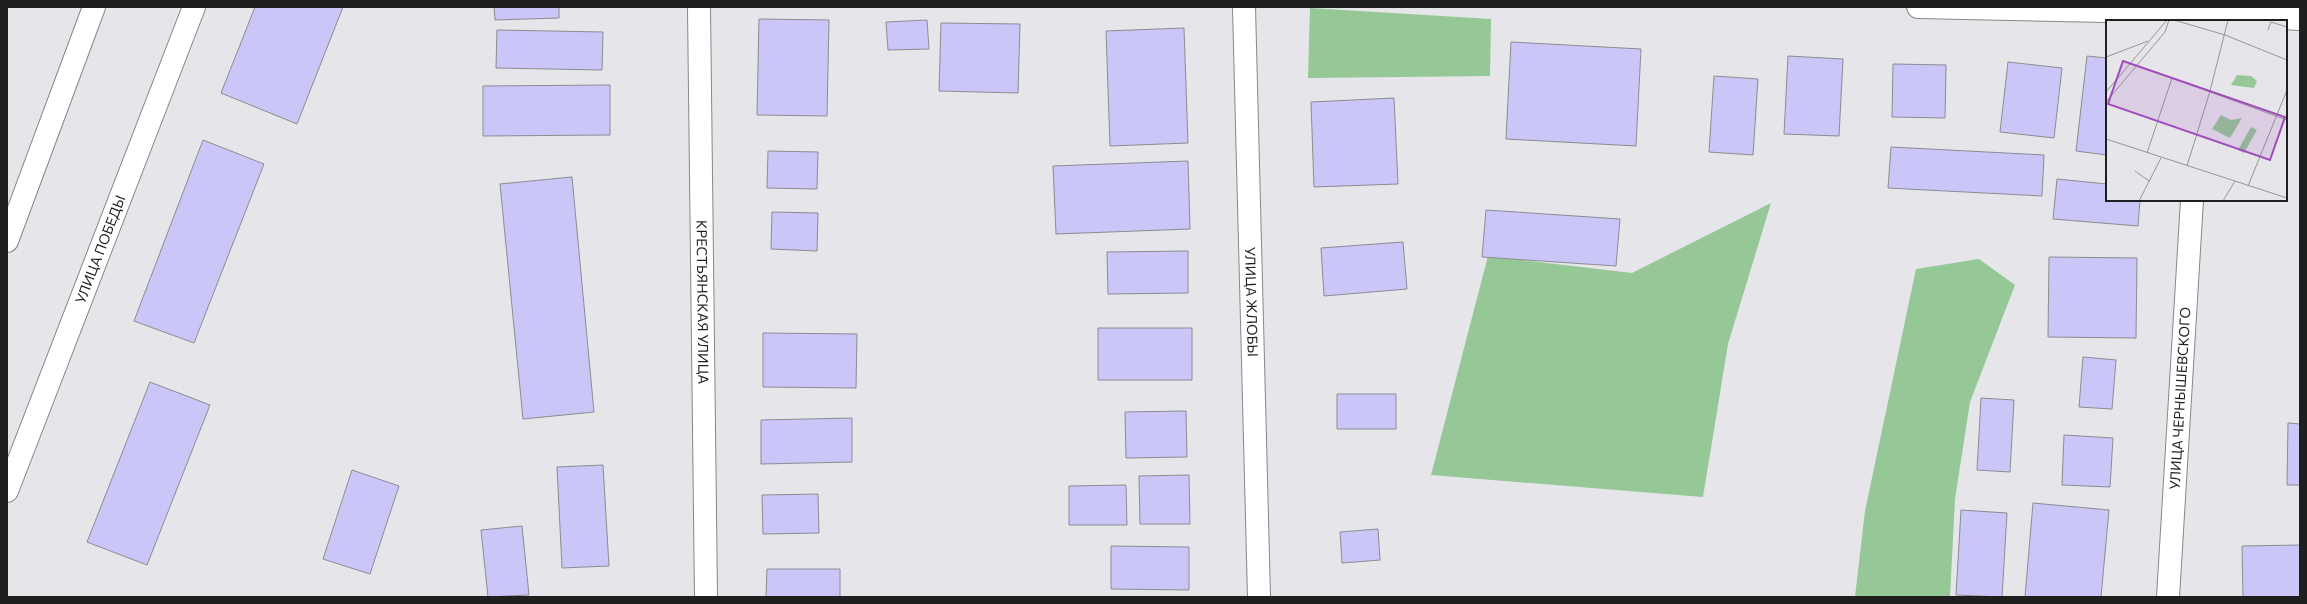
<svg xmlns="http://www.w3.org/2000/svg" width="2307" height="604" viewBox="0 0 2307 604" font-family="Commissioner,sans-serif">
  <rect width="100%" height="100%" fill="#e6e5e9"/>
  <path fill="#95c797" d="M 1310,8 L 1491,19 L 1490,76 L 1308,78 Z
    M 1771,203 L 1728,344 L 1703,497 L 1431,475 L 1488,256 L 1632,273 Z
    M 1979,259 L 2015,285 L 1970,402 L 1955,499 L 1950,597 L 1855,597 L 1865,511 L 1916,269 Z"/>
  <path fill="#cac6f8" stroke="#8c8c90" d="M 255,7 L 343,7 L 297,124 L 221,93 Z
    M 494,7 L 559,7 L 559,18 L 495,20 Z
    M 759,19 L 829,20 L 827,116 L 757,115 Z
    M 927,20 L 929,49 L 888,50 L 886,22 Z
    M 941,23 L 1020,24 L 1018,93 L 939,91 Z
    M 1184,28 L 1188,143 L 1110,146 L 1106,31 Z
    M 497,30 L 603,32 L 602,70 L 496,68 Z
    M 1511,42 L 1641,49 L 1636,146 L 1506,139 Z
    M 1788,56 L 1843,59 L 1839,136 L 1784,134 Z
    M 2087,56 L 2107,58 L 2107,155 L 2076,151 Z
    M 2008,62 L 2062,68 L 2054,138 L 2000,132 Z
    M 1893,64 L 1946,65 L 1945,118 L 1892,117 Z
    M 1714,76 L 1758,79 L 1753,155 L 1709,152 Z
    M 610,85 L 610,135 L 483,136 L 483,86 Z
    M 1394,98 L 1398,184 L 1314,187 L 1311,102 Z
    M 203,140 L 264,164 L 194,343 L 134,321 Z
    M 1891,147 L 2044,155 L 2042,196 L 1888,188 Z
    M 768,151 L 818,152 L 817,189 L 767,188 Z
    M 1188,161 L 1190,229 L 1056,234 L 1053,166 Z
    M 572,177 L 594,412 L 523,419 L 500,184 Z
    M 2057,179 L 2107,184 L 2107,200 L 2140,200 L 2138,226 L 2053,219 Z
    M 1486,210 L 1620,219 L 1616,266 L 1482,257 Z
    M 772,212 L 818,213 L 817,251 L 771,249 Z
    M 1403,242 L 1407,289 L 1324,296 L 1321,248 Z
    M 1188,251 L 1188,293 L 1108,294 L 1107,252 Z
    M 2049,257 L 2137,258 L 2136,338 L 2048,337 Z
    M 1098,328 L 1192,328 L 1192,380 L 1098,380 Z
    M 763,333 L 857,334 L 856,388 L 763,387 Z
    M 2083,357 L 2116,360 L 2112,409 L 2079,407 Z
    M 150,382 L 210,405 L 147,565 L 87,542 Z
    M 1337,394 L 1396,394 L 1396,429 L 1337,429 Z
    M 1981,398 L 2014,400 L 2010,472 L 1977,470 Z
    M 1186,411 L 1187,457 L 1126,458 L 1125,412 Z
    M 852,418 L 852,462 L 761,464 L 761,420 Z
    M 2288,423 L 2300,424 L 2300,485 L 2287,485 Z
    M 2064,435 L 2113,438 L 2110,487 L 2062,485 Z
    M 603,465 L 609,566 L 562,568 L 557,467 Z
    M 352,470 L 399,486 L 370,574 L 323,559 Z
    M 1189,475 L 1190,524 L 1140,524 L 1139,476 Z
    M 1126,485 L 1127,525 L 1069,525 L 1069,486 Z
    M 818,494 L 819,533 L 763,534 L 762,495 Z
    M 2033,503 L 2109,510 L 2101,597 L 2025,597 Z
    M 1961,510 L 2007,513 L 2002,597 L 1956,595 Z
    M 522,526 L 529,595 L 488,597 L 481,530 Z
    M 1378,529 L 1380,560 L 1342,563 L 1340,532 Z
    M 2300,545 L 2300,597 L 2243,597 L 2242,546 Z
    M 1111,546 L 1189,547 L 1189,590 L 1111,589 Z
    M 767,569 L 840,569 L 840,597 L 766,597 Z"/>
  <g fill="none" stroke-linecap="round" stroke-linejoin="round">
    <defs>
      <g id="minor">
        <path id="s1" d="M 699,7 L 706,597"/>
        <path id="s2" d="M 1244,7 L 1259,597"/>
        <path d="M 1918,7 L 2204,13 L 2300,19"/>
        <path d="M 7,241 L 94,7"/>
        <path id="s3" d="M 7,491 L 194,7"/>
        <path id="s4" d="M 2168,597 L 2192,200"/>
      </g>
    </defs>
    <use href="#minor" stroke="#87878b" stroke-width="24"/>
    <use href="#minor" stroke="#fff" stroke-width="22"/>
  </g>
  <g text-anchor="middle" stroke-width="4" stroke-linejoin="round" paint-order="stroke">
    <g font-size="14" fill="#1f1f20" stroke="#e6e5e9">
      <text dy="5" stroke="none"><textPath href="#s3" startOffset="259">УЛИЦА ПОБЕДЫ</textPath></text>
      <text dy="5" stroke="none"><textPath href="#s1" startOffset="295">КРЕСТЬЯНСКАЯ УЛИЦА</textPath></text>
      <text dy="5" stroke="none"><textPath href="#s2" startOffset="295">УЛИЦА ЖЛОБЫ</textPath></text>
      <text dy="5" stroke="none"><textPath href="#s4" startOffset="199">УЛИЦА ЧЕРНЫШЕВСКОГО</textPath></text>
    </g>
  </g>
  <g transform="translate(2106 20)">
    <rect width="181" height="181" fill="#e6e5e9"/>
    <path d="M 131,55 L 145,56 L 151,61 L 148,68 L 125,65 ZM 115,95 L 125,100 L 136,98 L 124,118 L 106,109 ZM 145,107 L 151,110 L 138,133 L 132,130 Z" fill="#95c797"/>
    <path fill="none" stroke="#969699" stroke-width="1" d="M 68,0 L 119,15 L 181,40M 162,10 L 165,2 L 181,7M 0,37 L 42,21M 0,72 L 61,0M 0,82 L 59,12 L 63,0M 0,119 L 181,178M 41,133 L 66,58 L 181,100M 81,146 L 104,71 L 122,0M 29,151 L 43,161M 142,166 L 181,70M 33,181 L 55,138M 117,181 L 129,161"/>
    <path fill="#a04dbc" fill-opacity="0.15" stroke="#a04dbc" stroke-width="2" d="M 17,41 L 179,97 L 164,140 L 2,84 Z"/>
    <rect width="181" height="181" fill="none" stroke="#1f1f20" stroke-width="2"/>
  </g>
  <rect width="2307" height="604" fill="none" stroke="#1f1f20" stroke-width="16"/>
</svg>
